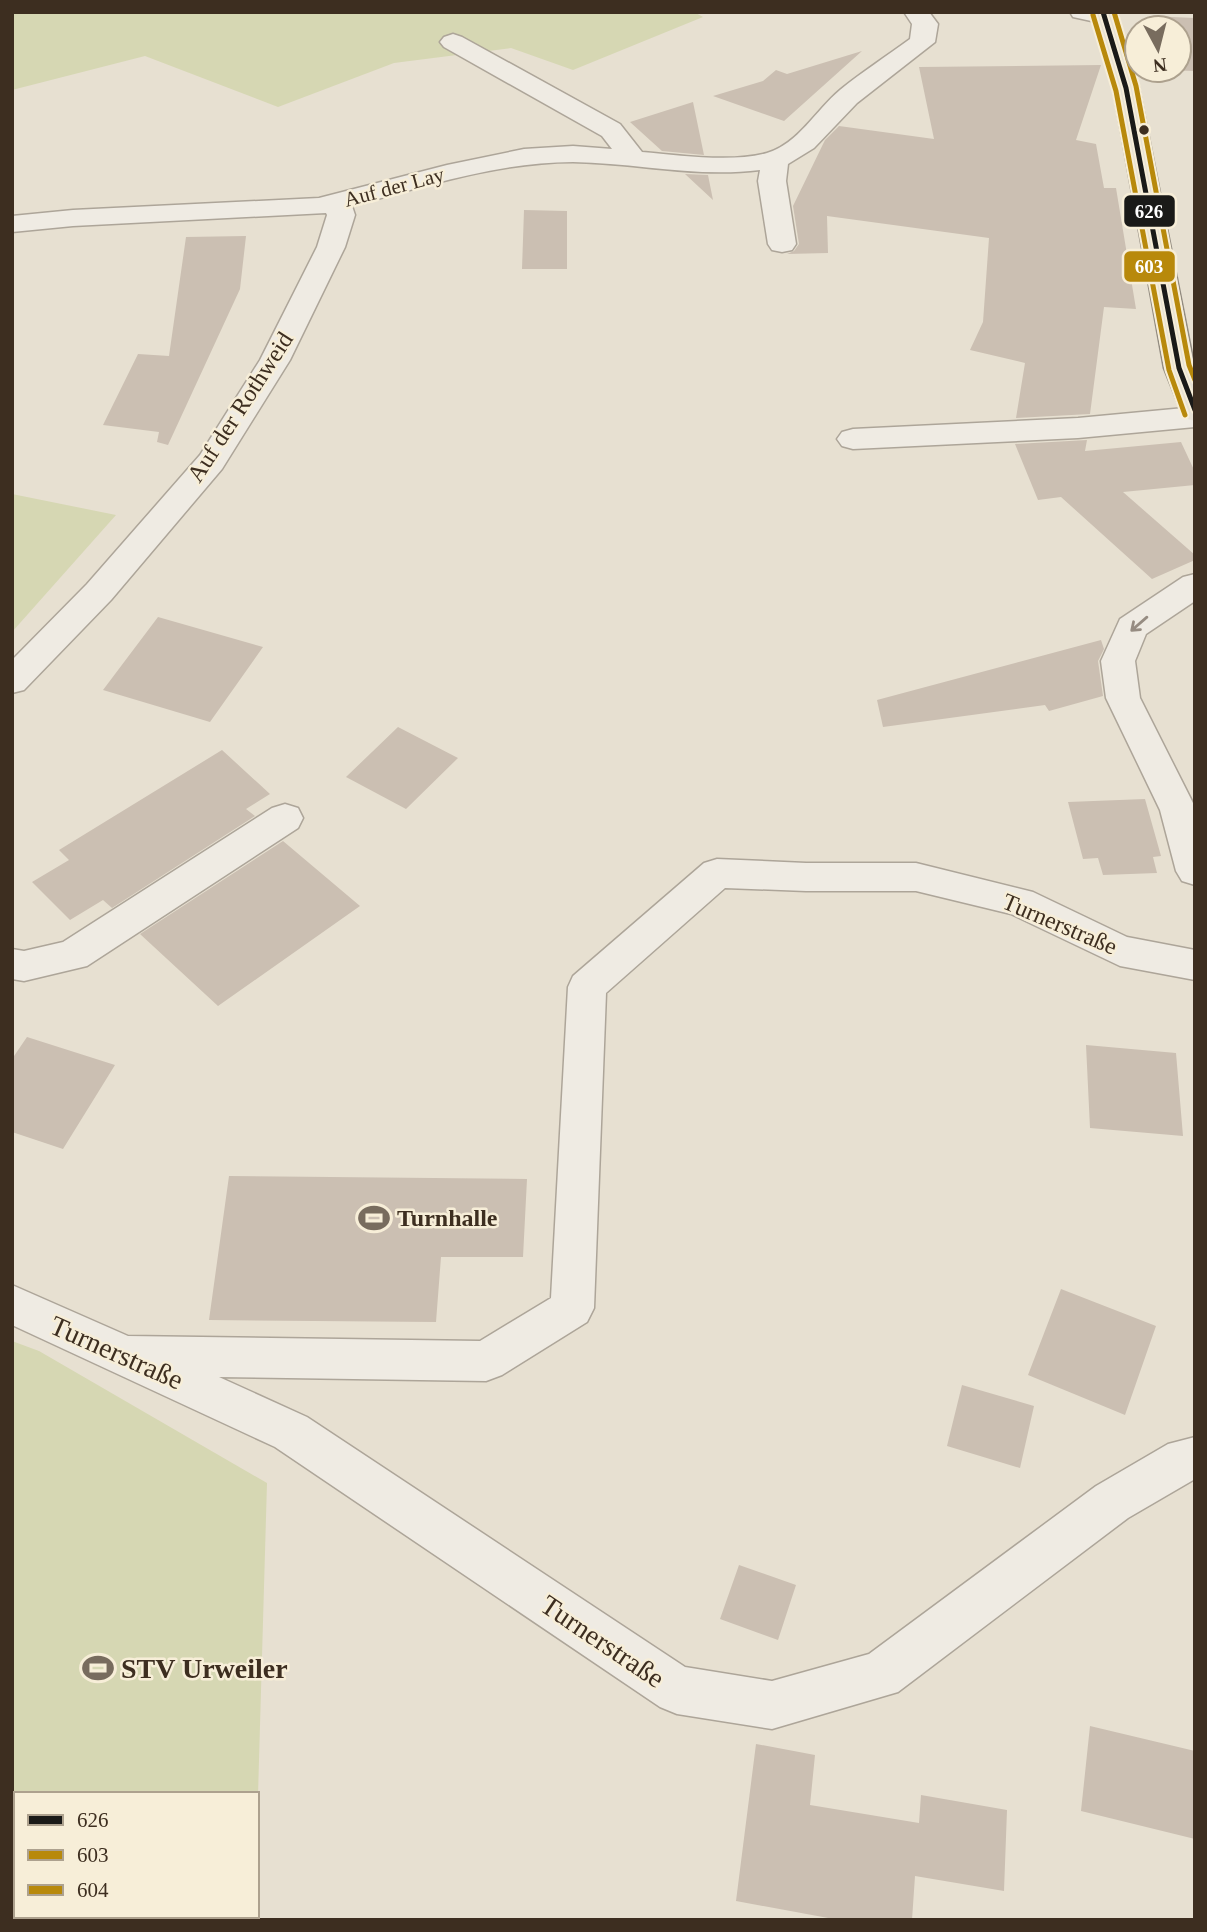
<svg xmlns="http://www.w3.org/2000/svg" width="1207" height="1932" viewBox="0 0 1207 1932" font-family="'Times New Roman',serif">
  <rect width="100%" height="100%" fill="#e7e0d1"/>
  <path fill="#d6d7b3" d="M 12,12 L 694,12 L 703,17 L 573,70 L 511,48 L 394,63 L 278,107 L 145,56 L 12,90 Z
    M 12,494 L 116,515 L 12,632 Z
    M 12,1341 L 39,1351 L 267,1483 L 257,1830 L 257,1794 L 16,1794 L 16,1916 L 255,1916 L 255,1920 L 12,1920 Z"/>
  <path fill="#cbbfb2" d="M 1149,16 L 1195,18 L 1195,71 L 1160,70 L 1179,70 L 1179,28 L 1151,28 Z
    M 862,51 L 784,121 L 713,96 L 763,81 L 776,70 L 787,74 Z
    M 1101,65 L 1076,140 L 1096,144 L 1104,188 L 1116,188 L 1136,309 L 1104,307 L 1090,414 L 1016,418 L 1025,363 L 970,350 L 983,322 L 989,238 L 827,216 L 828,253 L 787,254 L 794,251 L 799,244 L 793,206 L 825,140 L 839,126 L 934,139 L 919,67 Z
    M 693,102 L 704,155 L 662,151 L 630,122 Z
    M 685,174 L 708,175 L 713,200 Z
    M 524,210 L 567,211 L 567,269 L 522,269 Z
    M 246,236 L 240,289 L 168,445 L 157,442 L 159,432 L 103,425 L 138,354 L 169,356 L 186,237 Z
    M 1087,440 L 1085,451 L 1181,442 L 1195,472 L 1195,485 L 1123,492 L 1195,555 L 1195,560 L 1152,579 L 1061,497 L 1038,500 L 1015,444 Z
    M 158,617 L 263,647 L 210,722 L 103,690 Z
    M 1101,640 L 1104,649 L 1098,661 L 1103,696 L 1049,711 L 1045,705 L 883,727 L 877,700 Z
    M 398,727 L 458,758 L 406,809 L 346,777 Z
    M 222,750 L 270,794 L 246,809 L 255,816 L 112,908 L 103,900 L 70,920 L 32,882 L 69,860 L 59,850 Z
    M 1145,799 L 1161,856 L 1153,857 L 1157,873 L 1103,875 L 1098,858 L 1083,859 L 1068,802 Z
    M 283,841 L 360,906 L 218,1006 L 140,934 Z
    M 27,1037 L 115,1065 L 63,1149 L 12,1132 L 12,1059 Z
    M 1086,1045 L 1176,1053 L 1183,1136 L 1090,1128 Z
    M 229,1176 L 527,1179 L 523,1257 L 441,1257 L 436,1322 L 209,1320 Z
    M 1061,1289 L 1156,1326 L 1125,1415 L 1028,1375 Z
    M 962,1385 L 1034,1406 L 1020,1468 L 947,1446 Z
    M 739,1565 L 796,1585 L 778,1640 L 720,1619 Z
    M 1090,1726 L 1195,1751 L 1195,1839 L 1081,1811 Z
    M 756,1744 L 815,1755 L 810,1805 L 919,1823 L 921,1795 L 1007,1810 L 1004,1891 L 915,1876 L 912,1920 L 839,1920 L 736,1901 Z"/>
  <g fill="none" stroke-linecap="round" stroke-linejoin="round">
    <defs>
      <path id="minor" d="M 904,12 L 929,12 L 938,24 L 935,42 L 857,103 L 814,148 L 788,164 L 786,181 L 796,244 L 792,250 L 782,252 L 772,250 L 768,244 L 758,181 L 760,170 C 697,178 636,163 573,162 C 498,162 423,187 352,206 L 355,215 L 345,247 L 290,360 L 222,469 L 111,600 L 24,690 L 12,693 L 12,660 L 87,584 L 200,455 L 260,360 L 317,247 L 327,215 L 326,213 L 73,226 L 12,232 L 12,216 L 73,210 L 319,198 L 447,165 L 524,149 L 573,146 L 612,149 L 602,136 L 444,47 L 440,42 L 444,37 L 453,34 L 462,37 L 620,124 L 642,152 C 679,155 731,163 767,153 C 798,144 816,110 840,90 C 862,72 887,56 910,39 L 912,24 Z
        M 1070,12 L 1115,12 L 1118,16 L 1114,21 L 1105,24 L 1073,17 Z
        M 1195,407 L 1195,427 L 1078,438 L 853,449 L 842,446 L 837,439 L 842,432 L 853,429 L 1078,418 Z
        M 1195,574 L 1195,601 L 1146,634 L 1135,661 L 1140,698 L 1195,807 L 1195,885 L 1182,881 L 1176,871 L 1160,810 L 1106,698 L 1101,661 L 1120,619 L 1183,577 Z
        M 285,804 L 298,808 L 303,818 L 298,828 L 87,966 L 24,981 L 12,979 L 12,949 L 24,951 L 63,942 L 272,808 Z
        M 717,859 L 806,863 L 916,863 L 1033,892 L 1127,937 L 1195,950 L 1195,980 L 1120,966 L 1011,914 L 916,891 L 806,891 L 725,888 L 606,993 L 594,1308 L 587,1322 L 502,1375 L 486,1381 L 219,1377 L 307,1417 L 685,1667 L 772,1681 L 869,1654 L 1096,1486 L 1168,1444 L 1195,1437 L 1195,1479 L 1128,1518 L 898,1692 L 772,1729 L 677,1714 L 660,1707 L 275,1447 L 12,1325 L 12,1285 L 128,1336 L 480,1341 L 551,1298 L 568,987 L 573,976 L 704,863 Z"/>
      <path id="major" d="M 1091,12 L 1116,12 L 1139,88 L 1195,370 L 1195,421 L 1184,418 L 1164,368 L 1113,88 Z"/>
    </defs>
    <use href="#minor" stroke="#ada599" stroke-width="3"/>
    <use href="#major" stroke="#928b80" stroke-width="3"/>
    <use href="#minor" fill="#efebe3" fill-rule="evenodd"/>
    <use href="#major" fill="#e6e1d4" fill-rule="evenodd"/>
    <defs>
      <path id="bus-1" d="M 1103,12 L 1126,88 L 1179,368 L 1195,410"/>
      <path id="bus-2" d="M 1093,15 L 1116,91 L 1169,370 L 1185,415"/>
      <path id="bus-3" d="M 1114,12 L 1136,86 L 1189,365 L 1195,380"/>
    </defs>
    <use href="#bus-1" stroke="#f7eed8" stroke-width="9"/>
    <use href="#bus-2" stroke="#f7eed8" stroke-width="9"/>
    <use href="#bus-3" stroke="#f7eed8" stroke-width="9"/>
    <use href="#bus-1" stroke="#1a1a18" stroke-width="5"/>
    <use href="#bus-2" stroke="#b8890b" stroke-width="5"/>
    <use href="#bus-3" stroke="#b8890b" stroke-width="5"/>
  </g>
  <defs><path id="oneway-shaft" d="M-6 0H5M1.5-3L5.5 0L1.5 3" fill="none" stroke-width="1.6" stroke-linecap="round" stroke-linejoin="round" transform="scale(1.75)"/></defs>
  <use stroke="#968c82" href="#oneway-shaft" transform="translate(1139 624) rotate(139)"/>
  <defs>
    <symbol id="stadium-bare" viewBox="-9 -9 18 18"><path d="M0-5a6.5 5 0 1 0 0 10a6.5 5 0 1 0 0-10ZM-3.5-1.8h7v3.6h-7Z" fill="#786c5e" stroke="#f7eed8" stroke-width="2.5" paint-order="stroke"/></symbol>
  </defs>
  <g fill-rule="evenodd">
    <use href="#stadium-bare" x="352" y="1196" width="44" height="44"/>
    <use href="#stadium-bare" x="76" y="1646" width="44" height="44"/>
  </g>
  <circle fill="#3d2e20" stroke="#f7eed8" stroke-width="2.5" cx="1144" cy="130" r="6"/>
  <g text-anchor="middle" stroke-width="5" stroke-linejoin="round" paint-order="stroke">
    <g font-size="21" fill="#3d2e20" stroke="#f7eed8">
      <text transform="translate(394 187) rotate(-15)" y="7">Auf der Lay</text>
    </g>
    <g font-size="24" fill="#3d2e20" stroke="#f7eed8">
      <text transform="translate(240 407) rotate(-57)" y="8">Auf der Rothweid</text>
      <text transform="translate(1060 924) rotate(23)" y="8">Turnerstraße</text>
    </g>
    <g font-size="24" font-weight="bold" fill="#3d2e20" stroke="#f7eed8" text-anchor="start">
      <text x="397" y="1226">Turnhalle</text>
    </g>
    <g font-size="28" fill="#3d2e20" stroke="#f7eed8">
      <text transform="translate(117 1352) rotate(24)" y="10">Turnerstraße</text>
      <text transform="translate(603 1641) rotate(34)" y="10">Turnerstraße</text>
    </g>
    <g font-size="28" font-weight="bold" fill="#3d2e20" stroke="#f7eed8" text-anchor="start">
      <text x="121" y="1678">STV Urweiler</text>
    </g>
  </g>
  <g stroke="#f7eed8" stroke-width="2.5">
    <rect x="1123" y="194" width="53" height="34" rx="7" fill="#1a1a18"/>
    <rect x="1123" y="250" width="53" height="33" rx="7" fill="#b8890b"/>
  </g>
  <g font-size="19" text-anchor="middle" font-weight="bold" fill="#fff">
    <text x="1149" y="218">626</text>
    <text x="1149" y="273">603</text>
  </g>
  <rect width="1207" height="1932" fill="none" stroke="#3d2e20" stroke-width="28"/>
  <rect x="14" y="1792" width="245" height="126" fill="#f7eed8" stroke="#ada18e" stroke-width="2"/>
  <rect x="28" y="1815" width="35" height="10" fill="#1a1a18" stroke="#ada18e" stroke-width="2"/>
  <text x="77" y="1827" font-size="21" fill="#3d2e20">626</text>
  <rect x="28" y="1850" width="35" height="10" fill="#b8890b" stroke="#ada18e" stroke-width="2"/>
  <text x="77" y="1862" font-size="21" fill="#3d2e20">603</text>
  <rect x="28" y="1885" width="35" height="10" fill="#b8890b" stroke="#ada18e" stroke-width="2"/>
  <text x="77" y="1897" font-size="21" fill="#3d2e20">604</text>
  <g transform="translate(1158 49) rotate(173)"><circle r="33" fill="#f7eed8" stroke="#ada18e" stroke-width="2"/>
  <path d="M0-5L12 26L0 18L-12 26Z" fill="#786c5e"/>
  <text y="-10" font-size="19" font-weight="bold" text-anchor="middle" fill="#3d2e20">N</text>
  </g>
</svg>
